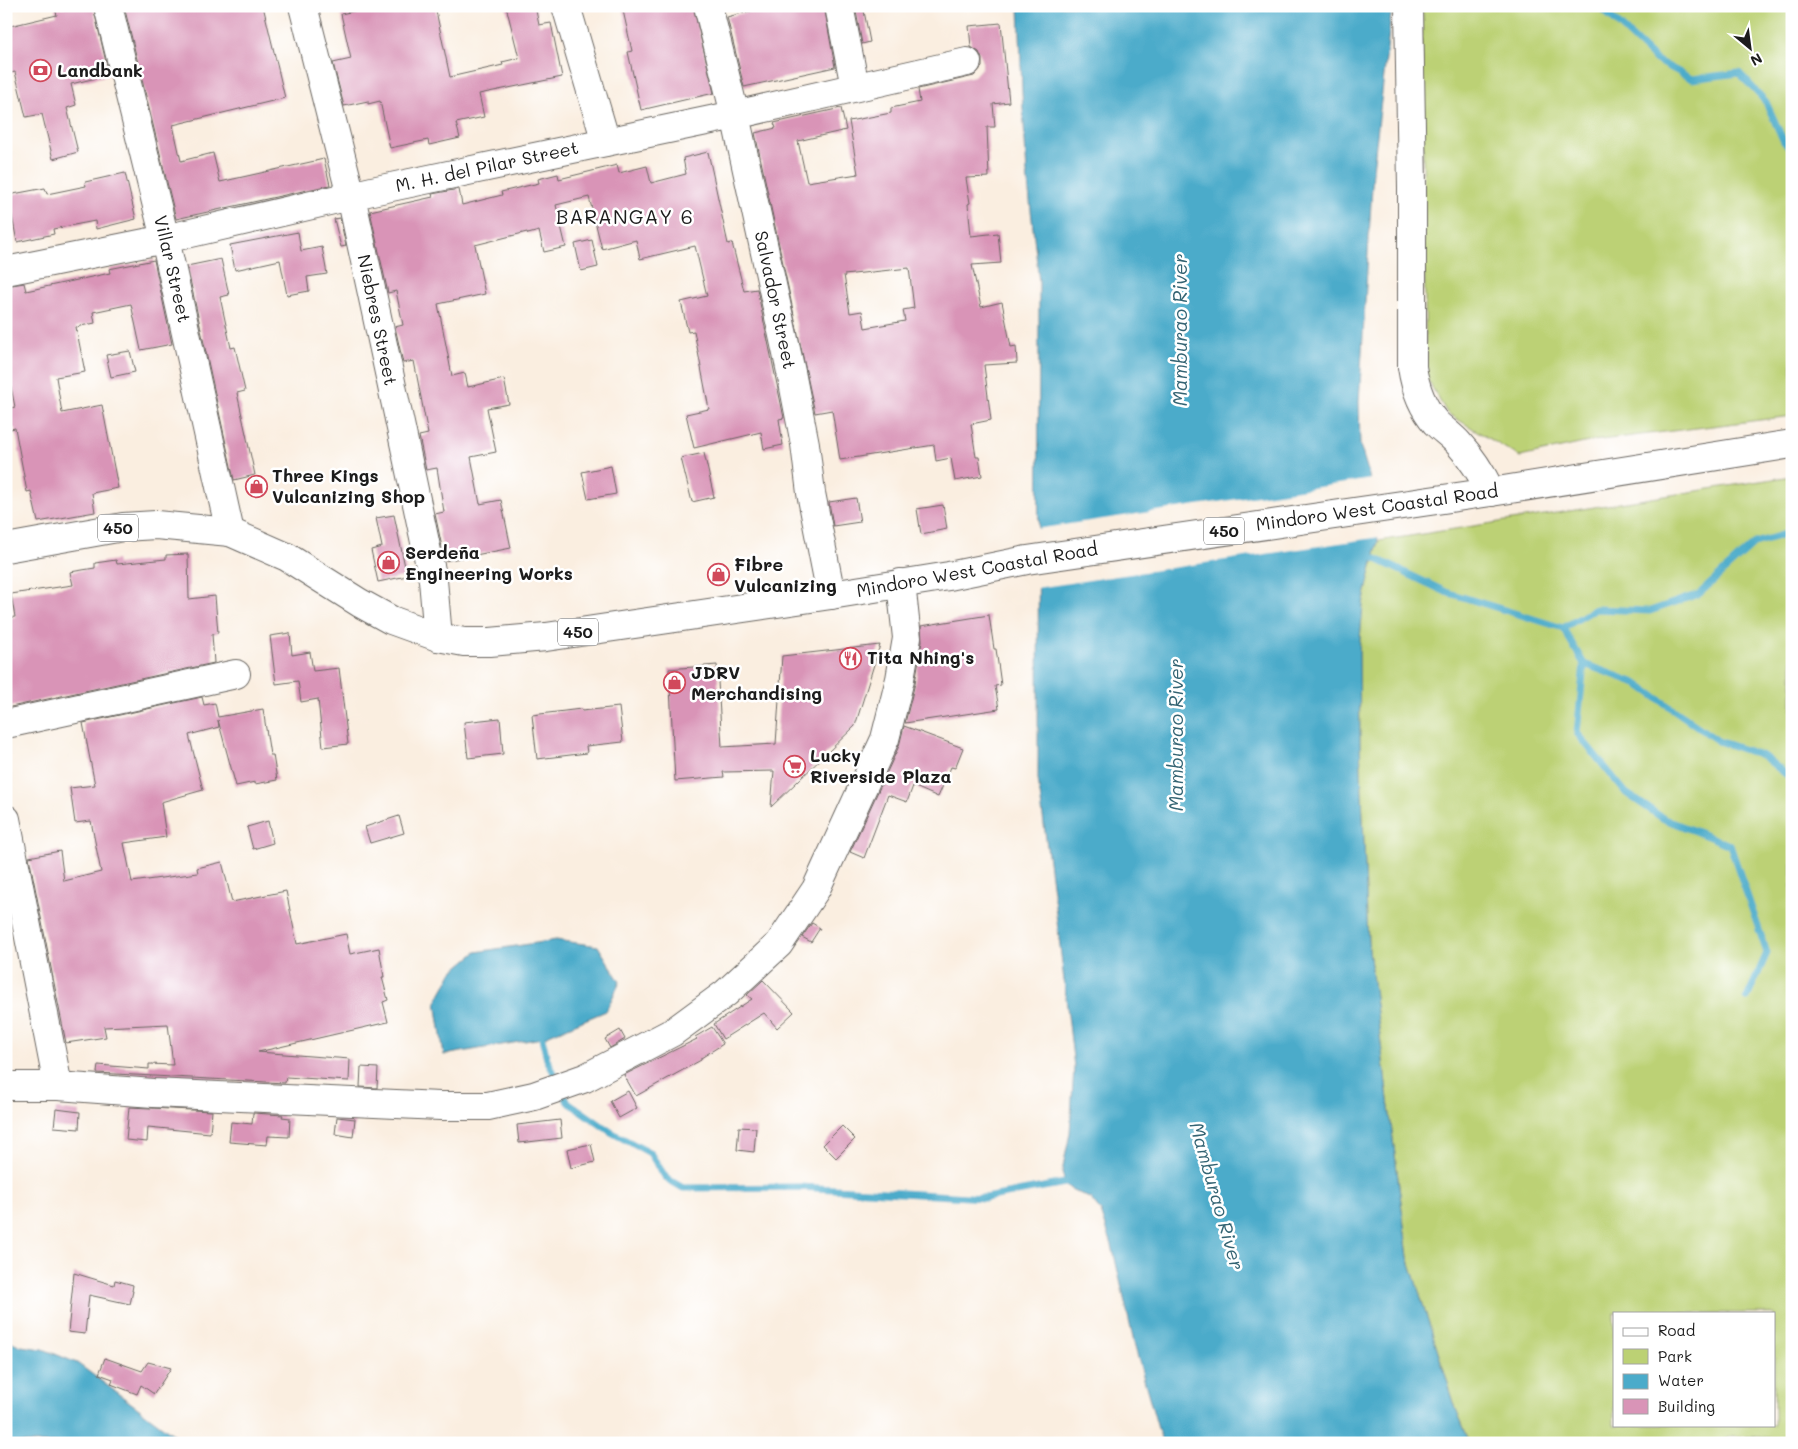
<svg xmlns="http://www.w3.org/2000/svg" width="1798" height="1449" viewBox="0 0 1798 1449" font-family="Mali,sans-serif">
  <rect width="100%" height="100%" fill="#fff"/>
  <filter id="ink" filterUnits="userSpaceOnUse"><feTurbulence type="fractalNoise" baseFrequency=".02" numOctaves="2"/><feDisplacementMap in="SourceGraphic" scale="10" xChannelSelector="R" yChannelSelector="G"/><feConvolveMatrix kernelMatrix="1 2 1 2 8 2 1 2 1" color-interpolation-filters="sRGB"/></filter>
  <filter id="wash" filterUnits="userSpaceOnUse"><feTurbulence type="fractalNoise" baseFrequency=".0096" numOctaves="4" result="noise"/><feDisplacementMap in="SourceGraphic" scale="20" xChannelSelector="R" yChannelSelector="G"/><feGaussianBlur stdDeviation="1.12" result="paint"/><feColorMatrix in="noise" values="0 0 0 0 0 0 0 0 0 0 0 0 0 0 0 0 0 1.4 0 .05"/><feComposite in="paint" operator="in"/></filter>
  <g filter="url(#wash)">
    <rect width="100%" height="100%" fill="#faeee0"/>
    <path fill="#bcd174" stroke="#6c7648" fill-rule="evenodd" d="M 1421,6 L 1792,6 L 1792,416 L 1593,441 L 1520,457 L 1447,413 L 1426,377 Z
      M 1792,476 L 1792,1438 L 1731,1436 L 1718,1443 L 1470,1443 L 1456,1409 L 1408,1257 L 1368,942 L 1360,745 L 1359,651 L 1363,604 L 1378,541 ZM 1614,1313 L 1774,1313 L 1774,1425 L 1614,1425 Z"/>
    <path fill="#4babca" stroke="#346473" d="M 1019,6 L 1392,6 L 1373,170 L 1359,402 L 1360,445 L 1368,471 L 1373,494 L 1378,541 L 1363,604 L 1359,651 L 1360,745 L 1368,942 L 1408,1257 L 1456,1409 L 1470,1443 L 1162,1443 L 1135,1347 L 1112,1245 L 1101,1212 L 1091,1199 L 1069,1188 L 1065,1183 L 1062,1172 L 1070,1133 L 1074,1067 L 1058,929 L 1038,779 L 1039,282 L 1027,174 L 1022,92 Z
      M 556,940 L 598,946 L 620,982 L 606,1011 L 542,1038 L 444,1055 L 436,1002 L 453,971 L 476,952 Z
      M 6,1339 L 21,1346 L 43,1349 L 77,1363 L 185,1443 L 6,1443 Z"/>
    <path fill="#faeee0" d="M 1372,479 L 1380,537 L 1036,588 L 1036,529 Z"/>
    <g fill="none" stroke-linecap="round" stroke-linejoin="round">
      <path stroke="#4babca" stroke-width="7" d="M 1599,6 L 1656,60 L 1692,79 L 1739,73 L 1766,102 L 1784,142 L 1792,149
        M 1366,556 L 1374,558 L 1446,592 L 1563,628 L 1584,664 L 1636,683 L 1718,741 L 1763,756 L 1792,779
        M 1563,628 L 1595,609 L 1650,611 L 1699,594 L 1755,543 L 1792,532
        M 1584,664 L 1577,733 L 1626,793 L 1664,819 L 1730,845 L 1767,953 L 1747,998
        M 542,1038 L 547,1059 L 559,1083
        M 563,1092 L 568,1102 L 611,1132 L 650,1153 L 666,1178 L 683,1188 L 800,1187 L 985,1198 L 1065,1183 L 1073,1180"/>
    </g>
    <g id="blocks">
      <path fill="#d994b7" fill-rule="evenodd" d="M 68,6 L 93,6 L 109,75 L 71,84 L 76,105 L 67,108 L 78,152 L 53,159 L 42,114 L 26,117 L 15,72 L 6,74 L 6,27 L 57,15 L 55,9 Z
        M 124,6 L 263,6 L 285,98 L 173,125 L 181,161 L 213,153 L 220,182 L 324,159 L 330,185 L 176,219 Z
        M 376,6 L 386,6 L 386,11 L 408,6 L 435,6 L 450,77 L 503,65 L 502,62 L 519,58 L 506,6 L 535,6 L 539,25 L 551,23 L 562,77 L 479,94 L 484,117 L 456,123 L 460,138 L 429,145 L 428,140 L 390,148 L 380,101 L 368,104 L 368,101 L 344,106 L 333,63 L 351,59 L 341,14 Z
        M 622,6 L 693,6 L 714,93 L 641,110 L 628,52 L 632,51 Z
        M 770,6 L 824,6 L 835,67 L 744,87 L 727,17 Z
        M 855,6 L 863,6 L 870,42 L 862,44 Z
        M 1001,23 L 1009,102 L 993,104 L 995,127 L 987,127 L 989,177 L 966,178 L 970,203 L 968,204 L 971,236 L 998,233 L 1001,263 L 972,265 L 981,307 L 1002,302 L 1011,347 L 1016,346 L 1017,363 L 984,365 L 991,420 L 971,424 L 976,457 L 979,457 L 982,476 L 955,481 L 951,458 L 936,461 L 934,445 L 840,460 L 832,410 L 815,413 L 755,133 L 776,128 L 774,123 L 841,108 L 846,130 L 798,141 L 807,182 L 858,174 L 849,121 L 891,113 L 891,108 L 920,102 L 918,89 L 974,76 L 982,67 L 982,59 L 979,52 L 971,47 L 969,26 ZM 909,268 L 914,308 L 903,310 L 905,321 L 865,328 L 862,311 L 850,313 L 844,275 Z
        M 708,152 L 728,244 L 732,243 L 744,291 L 757,289 L 784,418 L 779,419 L 783,445 L 764,449 L 761,432 L 694,448 L 686,414 L 709,409 L 694,331 L 688,332 L 681,302 L 707,296 L 695,246 L 640,259 L 636,240 L 602,249 L 589,197 L 556,205 L 566,247 L 544,252 L 539,231 L 528,234 L 527,232 L 475,245 L 485,294 L 438,304 L 452,376 L 465,373 L 468,387 L 504,379 L 509,404 L 487,408 L 496,452 L 471,457 L 480,504 L 501,500 L 511,548 L 445,561 L 435,514 L 444,512 L 437,468 L 426,470 L 419,436 L 428,434 L 414,361 L 403,363 L 395,327 L 403,325 L 396,291 L 388,293 L 370,211 L 433,197 L 432,194 L 459,189 L 462,205 L 502,195 L 501,192 L 539,183 L 538,179 L 558,174 L 559,179 L 617,165 L 619,173 L 647,166 L 651,183 L 686,174 L 683,158 Z
        M 125,173 L 136,219 L 96,229 L 95,221 L 53,229 L 54,234 L 17,242 L 8,195 L 45,188 L 47,194 L 86,186 L 85,182 Z
        M 340,218 L 346,246 L 341,247 L 334,219 Z
        M 298,232 L 301,251 L 322,247 L 327,274 L 307,277 L 309,291 L 287,295 L 280,260 L 235,270 L 230,245 Z
        M 592,240 L 598,267 L 581,271 L 575,244 Z
        M 221,259 L 229,295 L 220,297 L 231,348 L 235,347 L 245,391 L 237,393 L 255,475 L 234,480 L 187,266 Z
        M 154,260 L 172,344 L 141,350 L 131,304 L 93,312 L 95,323 L 76,327 L 85,372 L 56,377 L 62,413 L 102,405 L 118,488 L 92,493 L 95,512 L 38,522 L 31,491 L 27,492 L 15,428 L 6,430 L 6,409 L 15,407 L 6,362 L 6,286 L 24,283 L 26,291 L 110,273 L 109,269 Z
        M 130,351 L 135,372 L 111,377 L 106,355 Z
        M 704,453 L 714,497 L 692,502 L 681,458 Z
        M 611,466 L 616,494 L 588,499 L 582,472 Z
        M 856,498 L 860,522 L 833,526 L 829,502 Z
        M 943,505 L 947,529 L 921,534 L 917,509 Z
        M 394,515 L 407,576 L 378,582 L 371,550 L 382,547 L 376,518 Z
        M 188,554 L 189,599 L 215,596 L 218,633 L 212,634 L 214,663 L 6,708 L 6,618 L 15,617 L 11,594 L 73,585 L 70,572 L 95,568 L 95,563 L 116,560 L 117,564 L 166,559 L 166,555 Z
        M 989,615 L 994,649 L 996,649 L 1001,685 L 995,686 L 999,709 L 905,723 L 915,683 L 922,641 L 921,626 Z
        M 290,633 L 292,655 L 310,652 L 313,671 L 339,668 L 348,744 L 323,747 L 318,699 L 301,702 L 298,681 L 276,684 L 270,636 Z
        M 880,645 L 855,726 L 771,807 L 774,771 L 723,772 L 724,777 L 675,781 L 669,669 L 717,665 L 722,747 L 776,744 L 782,656 Z
        M 202,697 L 204,705 L 215,703 L 218,717 L 263,709 L 270,755 L 273,755 L 277,780 L 255,784 L 255,782 L 236,786 L 218,720 L 219,727 L 189,735 L 203,790 L 161,802 L 166,837 L 124,843 L 132,882 L 198,873 L 197,868 L 222,862 L 232,902 L 286,891 L 297,944 L 346,934 L 350,954 L 379,948 L 384,977 L 382,977 L 388,1000 L 383,1002 L 388,1022 L 258,1052 L 350,1059 L 349,1081 L 286,1077 L 285,1083 L 97,1073 L 98,1065 L 149,1069 L 149,1064 L 173,1065 L 168,1024 L 104,1027 L 106,1037 L 66,1043 L 29,857 L 60,851 L 64,881 L 101,872 L 91,821 L 75,823 L 70,788 L 95,785 L 83,723 Z
        M 619,707 L 623,742 L 586,746 L 587,753 L 537,759 L 532,715 L 581,709 L 582,711 Z
        M 500,718 L 503,754 L 468,758 L 464,722 Z
        M 904,726 L 963,748 L 955,768 L 951,767 L 938,797 L 913,786 L 907,802 L 888,795 L 864,858 L 850,852 L 899,746 Z
        M 399,816 L 404,833 L 370,843 L 365,827 Z
        M 268,821 L 273,843 L 253,849 L 247,827 Z
        M 812,923 L 820,928 L 811,942 L 802,937 Z
        M 763,980 L 794,1012 L 777,1028 L 764,1013 L 723,1039 L 714,1024 L 752,999 L 747,995 Z
        M 712,1027 L 723,1044 L 701,1058 L 701,1060 L 636,1096 L 624,1075 L 697,1039 L 695,1037 Z
        M 620,1030 L 625,1039 L 610,1048 L 605,1039 Z
        M 361,1067 L 378,1068 L 377,1088 L 360,1087 Z
        M 628,1091 L 637,1108 L 619,1118 L 610,1101 Z
        M 129,1107 L 212,1111 L 210,1133 L 148,1127 L 147,1142 L 126,1140 Z
        M 56,1109 L 80,1112 L 79,1129 L 54,1127 Z
        M 253,1113 L 283,1115 L 282,1117 L 290,1118 L 289,1137 L 268,1136 L 267,1145 L 229,1142 L 231,1122 L 252,1124 Z
        M 337,1117 L 355,1119 L 353,1137 L 335,1134 Z
        M 560,1120 L 562,1138 L 519,1143 L 517,1125 Z
        M 842,1126 L 855,1139 L 836,1158 L 823,1145 Z
        M 739,1127 L 756,1128 L 754,1152 L 737,1150 Z
        M 591,1144 L 595,1162 L 571,1168 L 567,1149 Z
        M 74,1273 L 114,1285 L 115,1280 L 133,1285 L 132,1291 L 133,1291 L 130,1304 L 89,1295 L 85,1334 L 68,1332 Z
        M 105,1358 L 142,1371 L 148,1362 L 171,1368 L 154,1394 L 141,1385 L 137,1394 L 111,1384 L 113,1379 L 99,1374 Z"/>
    </g>
  </g>
  <g filter="url(#ink)">
    <use href="#blocks" fill-opacity="0" stroke="#6a6661" stroke-width="1"/>
    <g fill="none" stroke-linecap="round" stroke-linejoin="round">
      <defs>
        <path id="minor" d="M 108,6 L 165,239 L 230,532
          M 303,6 L 351,196 L 402,433 L 433,580 L 438,637
          M 566,6 L 606,142
          M 708,6 L 735,115 L 791,372 L 805,444 L 811,493 L 831,595
          M 839,6 L 855,87
          M 1409,6 L 1412,188 L 1412,367 C 1415,387 1422,407 1436,423 C 1443,430 1452,436 1459,444 C 1472,458 1482,474 1491,492
          M 6,271 L 165,239 L 372,191 L 735,115 L 967,62
          M 6,724 L 236,674
          M 6,819 L 58,1086
          M 6,1086 L 58,1086 L 153,1093 L 440,1106 L 488,1106 L 534,1096 L 585,1078 L 673,1032 L 726,993 L 779,944 L 816,889 L 885,739 L 900,679 L 907,638 L 901,583"/>
        <path id="major" d="M 6,548 L 123,527 L 156,525 L 230,532 L 287,557 L 360,603 L 391,620 L 438,637 L 464,642 L 490,642 L 546,637 L 831,595 L 949,576 L 1027,560 L 1491,492 L 1792,444"/>
      </defs>
      <use href="#minor" stroke="#6a6661" stroke-width="30"/>
      <use href="#major" stroke="#6a6661" stroke-width="30"/>
      <use href="#minor" stroke="#fff" stroke-width="28"/>
      <use href="#major" stroke="#fff" stroke-width="28"/>
    </g>
  </g>
  <defs>
    <symbol id="bank-ring" viewBox="-11 -11 22 22"><circle r="9.5" fill="#fff" stroke="#d1495b" stroke-width="1.5"/><path d="M-6-4H6V4H-6ZM0-2.3a2.3 2.3 0 1 0 0 4.6a2.3 2.3 0 1 0 0-4.6Z" fill="#d1495b"/></symbol>
    <symbol id="shop-ring" viewBox="-11 -11 22 22"><circle r="9.5" fill="#fff" stroke="#d1495b" stroke-width="1.5"/><path d="M-5-2.5h2.3a2.7 3.5 0 0 1 5.4 0H5L5.5 6h-11ZM-1.5-2.5h3a1.5 2.3 0 0 0-3 0Z" fill="#d1495b"/></symbol>
    <symbol id="restaurant-ring" viewBox="-11 -11 22 22"><circle r="9.5" fill="#fff" stroke="#d1495b" stroke-width="1.5"/><path d="M-5-6h1v4h1v-4h1v4h1v-4h1v5L-1.5 .5V6h-2V.5L-5-1ZM5-6V6H3V1.5H1.5Q1.5-4 5-6Z" fill="#d1495b"/></symbol>
    <symbol id="supermarket-ring" viewBox="-11 -11 22 22"><circle r="9.5" fill="#fff" stroke="#d1495b" stroke-width="1.5"/><path d="M-6-5.5h2.5l.6 2H6L4.5 2H-2.5L-4.4-4H-6ZM-1.5 3.2a1.3 1.3 0 1 0 .1 0ZM3 3.2a1.3 1.3 0 1 0 .1 0Z" fill="#d1495b"/></symbol>
  </defs>
  <g fill-rule="evenodd">
    <use href="#bank-ring" x="28" y="58" width="25" height="25"/>
    <use href="#shop-ring" x="244" y="474" width="25" height="25"/>
    <use href="#shop-ring" x="376" y="550" width="25" height="25"/>
    <use href="#shop-ring" x="706" y="562" width="25" height="25"/>
    <use href="#restaurant-ring" x="838" y="646" width="25" height="25"/>
    <use href="#shop-ring" x="662" y="670" width="25" height="25"/>
    <use href="#supermarket-ring" x="782" y="754" width="25" height="25"/>
  </g>
  <g text-anchor="middle" stroke-width="5" stroke-linejoin="round" paint-order="stroke">
    <g fill="#fff" stroke="#606060" stroke-width="1">
      <rect x="98" y="514.5" width="40" height="27" rx="4"/>
      <rect x="1204" y="517.5" width="40" height="27" rx="4"/>
      <rect x="558" y="618.5" width="40" height="27" rx="4"/>
    </g>
    <g font-size="16" font-weight="bold" fill="#1c1c1c">
      <text x="118" y="534">450</text>
      <text x="1224" y="537">450</text>
      <text x="578" y="638">450</text>
    </g>
    <g font-size="18" font-weight="bold" fill="#1c1c1c" stroke="#fff" text-anchor="start">
      <text x="57" y="77">Landbank</text>
      <text x="272" y="482">Three Kings<tspan x="272" dy="21">Vulcanizing Shop</tspan></text>
      <text x="405" y="559">Serdeña<tspan x="405" dy="21">Engineering Works</tspan></text>
      <text x="734" y="571">Fibre<tspan x="734" dy="21">Vulcanizing</tspan></text>
      <text x="867" y="664">Tita Nhing's</text>
      <text x="691" y="679">JDRV<tspan x="691" dy="21">Merchandising</tspan></text>
      <text x="810" y="762">Lucky<tspan x="810" dy="21">Riverside Plaza</tspan></text>
    </g>
    <g font-size="18" fill="#1c1c1c" stroke="#fff">
      <text transform="translate(487 167) rotate(-12)" y="6">M. H. del Pilar Street</text>
      <text transform="translate(172 269) rotate(77)" y="6">Villar Street</text>
      <text transform="translate(775 300) rotate(78)" y="6">Salvador Street</text>
      <text transform="translate(377 320) rotate(78)" y="6">Niebres Street</text>
      <text transform="translate(1377 508) rotate(-8)" y="6">Mindoro West Coastal Road</text>
      <text transform="translate(977 570) rotate(-10)" y="6">Mindoro West Coastal Road</text>
    </g>
    <g font-size="19" font-style="italic" fill="#346473" stroke="#fff">
      <text transform="translate(1180 330) rotate(-90)" y="7">Mamburao River</text>
      <text transform="translate(1176 735) rotate(-90)" y="7">Mamburao River</text>
      <text transform="translate(1217 1196) rotate(74)" y="7">Mamburao River</text>
    </g>
    <g font-size="20" letter-spacing="1" fill="#1c1c1c" stroke="#fff">
      <text x="625" y="224">BARANGAY 6</text>
    </g>
  </g>
  <rect width="1798" height="1449" fill="none" stroke="#fff" stroke-width="25"/>
  <rect x="1613" y="1312" width="162" height="115" fill="#ffffff" stroke="#a4a4a4"/>
  <rect x="1623" y="1328" width="25" height="8" fill="#ffffff" stroke="#a4a4a4"/>
  <text x="1658" y="1336" font-size="15" fill="#1c1c1c">Road</text>
  <rect x="1623" y="1349" width="25" height="15" fill="#bcd174" stroke="#a4a4a4"/>
  <text x="1658" y="1362" font-size="15" fill="#1c1c1c">Park</text>
  <rect x="1623" y="1374" width="25" height="15" fill="#4babca" stroke="#a4a4a4"/>
  <text x="1658" y="1386" font-size="15" fill="#1c1c1c">Water</text>
  <rect x="1623" y="1399" width="25" height="15" fill="#d994b7" stroke="#a4a4a4"/>
  <text x="1658" y="1412" font-size="15" fill="#1c1c1c">Building</text>
  <g transform="translate(1750 48) rotate(151)" stroke="#ffffff" stroke-width="4" paint-order="stroke">
  <path d="M0-4L9 19L0 12L-9 19Z" fill="#1c1c1c"/>
  <text y="-8" font-size="14" font-weight="bold" text-anchor="middle" fill="#1c1c1c">N</text>
  </g>
</svg>
